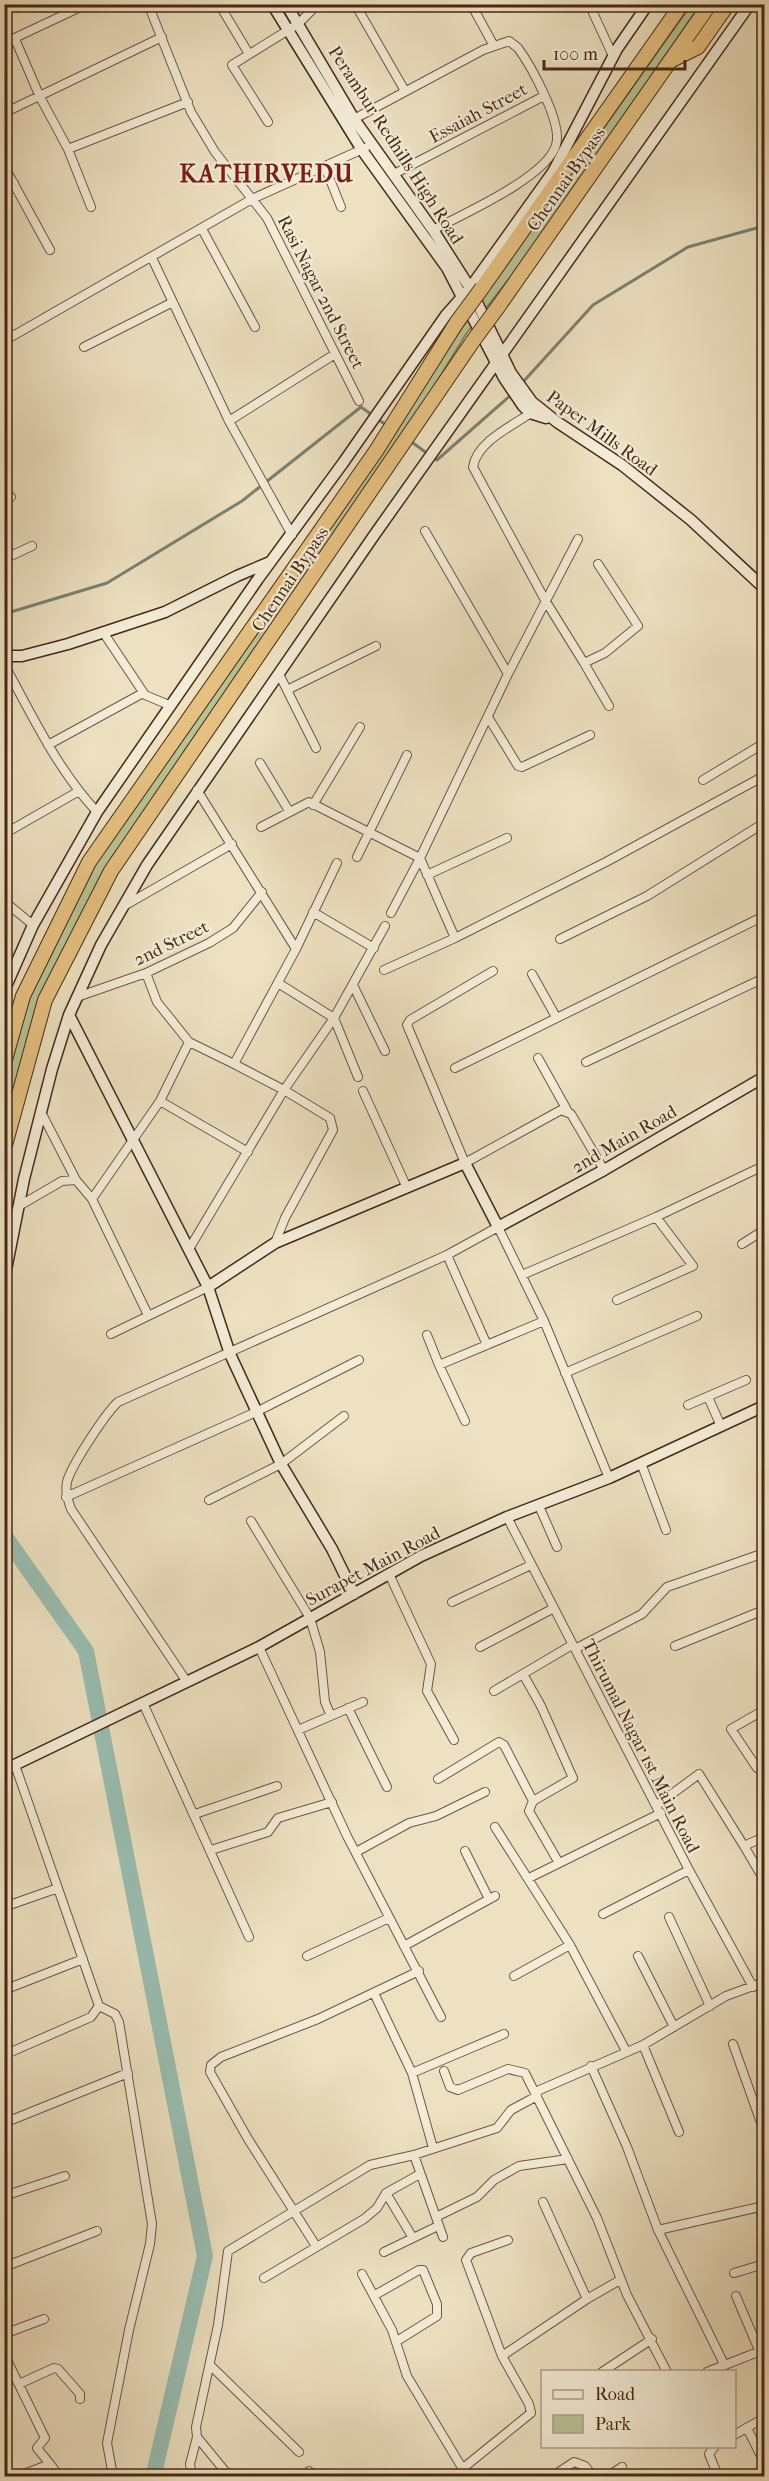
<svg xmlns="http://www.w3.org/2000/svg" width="769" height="2481" viewBox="0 0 769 2481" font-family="'IM FELL French Canon',serif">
  <rect width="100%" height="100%" fill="#ede1c1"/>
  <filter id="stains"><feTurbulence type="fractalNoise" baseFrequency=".00333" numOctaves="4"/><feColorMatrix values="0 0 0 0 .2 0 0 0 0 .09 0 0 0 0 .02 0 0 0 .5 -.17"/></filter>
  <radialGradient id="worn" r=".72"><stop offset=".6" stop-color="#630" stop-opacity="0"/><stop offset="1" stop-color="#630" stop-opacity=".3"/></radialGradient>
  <path fill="#b7c394" stroke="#7f7654" stroke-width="1.5" d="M 691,5 L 700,5 L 532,249 L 466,334 L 406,432 L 66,948 L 5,1129 L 5,1078 L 25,999 L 90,872 L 333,522 L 460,331 Z"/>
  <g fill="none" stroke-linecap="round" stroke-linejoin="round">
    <path stroke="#788274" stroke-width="3" d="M 523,382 L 593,305 L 688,247 L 764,226
      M 409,440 L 428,454
      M 433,458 L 437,460 L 512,394
      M 4,614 L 107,583 L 242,501 L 361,407 L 386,425"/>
    <path stroke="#99beb3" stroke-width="16" d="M 4,1535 L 86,1651 L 205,2256 L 154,2473 L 155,2476"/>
    <defs>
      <path id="street" d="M 148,4 L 191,112 L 215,152 L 267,218 L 359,401
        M 219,4 L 249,54
        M 355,4 L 405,91
        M 471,4 L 494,46
        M 589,4 L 613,56
        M 15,39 L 40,97 L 68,149 L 188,102
        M 4,43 L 87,4
        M 4,113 L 162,37
        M 354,119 L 483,50 L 509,41 L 518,48 C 531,66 563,123 556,145 C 547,177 463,214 433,230
        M 268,122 L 232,65 L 298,24 L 318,4
        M 68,149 L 91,207
        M 4,166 L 50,250
        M 325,167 L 341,207
        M 394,174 L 544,96
        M 4,187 L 14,183
        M 202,229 L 255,327
        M 152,258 L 229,421 L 292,535
        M 4,341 L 252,199 L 365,148
        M 84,347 L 173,302
        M 534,411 C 514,425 477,441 473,467 L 545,600 L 584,663 L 605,653 L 638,626 L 598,564
        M 229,421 L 335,354
        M 4,500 L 11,497
        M 425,531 L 508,674
        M 578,539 L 508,674 L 420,858 L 455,938 L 606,862 L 764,776
        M 4,559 L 32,546
        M 103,632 L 145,695 L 169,705
        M 584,663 L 609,706
        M 4,664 C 32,715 57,769 97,812
        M 280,676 L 316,748
        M 287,690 L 376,646
        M 488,717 L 518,766 L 522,767 L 590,735
        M 48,745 L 143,693
        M 260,763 L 289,811
        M 703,780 L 761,745 L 764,751
        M 313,805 L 360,727
        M 261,827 L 309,802 L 420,858 L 391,913
        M 4,834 L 79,791
        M 357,857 L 407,755
        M 427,875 L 507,838
        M 4,901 L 33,925
        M 124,906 L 232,844
        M 313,912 L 374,948
        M 560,939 L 647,896 L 764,823
        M 296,949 L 337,863
        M 384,970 L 455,938
        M 493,971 L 410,1020 L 407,1025 L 465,1163 L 561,1110 L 571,1114 L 604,1170
        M 146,973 L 157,1002 L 189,1042 L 234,1064 L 296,949 L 197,790
        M 532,974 L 556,1017
        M 278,983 L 334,1018 L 358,1077
        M 353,985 L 385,1051
        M 77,997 L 146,973 L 209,943 L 233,928 L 262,892
        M 538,1058 L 567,1110
        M 586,1062 L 764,978
        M 234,1064 L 284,1090 L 334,1018 L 385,926
        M 455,1068 L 764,916
        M 363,1091 L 407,1188
        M 160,1101 L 248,1152
        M 41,1112 L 76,1180
        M 92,1199 L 160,1101 L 189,1042
        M 19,1206 L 62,1181 L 76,1180 L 92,1199 L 148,1315
        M 742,1244 L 764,1230
        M 189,1249 L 284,1090 L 330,1118 L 333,1130 L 285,1218 L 275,1243
        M 447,1255 L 487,1345
        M 522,1275 L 656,1217 L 757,1169
        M 617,1300 L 693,1266 L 656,1217
        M 111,1334 L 208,1287
        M 427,1335 L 439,1365 L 544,1321
        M 439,1365 L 465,1421
        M 565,1373 L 697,1316
        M 708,1397 L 721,1426
        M 688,1405 L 746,1380
        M 641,1463 L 666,1530
        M 66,1497 L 256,1412 L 359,1360
        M 209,1500 L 281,1464 L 344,1416
        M 539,1506 L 557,1547
        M 507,1517 L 689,1870 L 753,1987
        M 251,1521 L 310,1618 L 320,1652 L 325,1702 L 331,1716
        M 389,1574 L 431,1664 L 427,1691 L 454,1740
        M 452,1602 L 531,1565
        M 675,1646 L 764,1610
        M 259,1647 L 347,1836 L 441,2017
        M 480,1647 L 552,1609
        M 575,1649 L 642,1614 L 667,1587 L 764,1553
        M 187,1682 L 71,1509 C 68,1500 65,1492 67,1482 C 71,1466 105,1414 118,1402 L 447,1255 L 498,1227 L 544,1321 L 609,1478
        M 494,1691 L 572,1645
        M 143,1703 L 249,1937
        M 348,1708 L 387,1787
        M 764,1710 L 731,1729 L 757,1768 L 764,1766
        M 298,1730 L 363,1702
        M 438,1779 L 499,1742 L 504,1745 L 533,1801 L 573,1778 L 541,1706 L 523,1674
        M 533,1801 L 529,1811 L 559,1863
        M 657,1805 L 699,1774 L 744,1846 L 764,1837
        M 195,1814 L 277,1786
        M 495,1827 L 570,1945 L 626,2051
        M 744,1846 L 764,1880
        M 211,1850 L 268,1832 L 278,1818 L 332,1802
        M 465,1851 L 489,1899
        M 356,1852 L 409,1823 L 436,1816 L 485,1792
        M 529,1878 L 661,1813
        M 4,1907 L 58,1888
        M 603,1914 L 689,1870
        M 669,1917 L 710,2006
        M 404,1946 L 495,1896
        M 307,1956 L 389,1918
        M 638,1956 L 674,2027
        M 514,1976 L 570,1945
        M 4,1990 L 83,1959
        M 374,1993 L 412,2073 L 433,2148
        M 99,2006 L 115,2014 L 119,2022 L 152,2224 L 150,2244 L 129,2330 L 107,2443 L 113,2476
        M 733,2044 L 764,2131
        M 643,2045 L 679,2132
        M 4,2055 L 91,2017 L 99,2006 L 15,1765
        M 591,2066 L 627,2147 L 658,2230 L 724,2364
        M 444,2071 L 450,2087 L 458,2090 L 508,2069 L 525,2073 L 597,2218 L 627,2295 L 667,2372
        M 412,2073 L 504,2034
        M 535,2092 L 643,2045 L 726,1996 L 764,1982
        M 4,2123 L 128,2073
        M 414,2155 L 443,2237
        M 386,2193 L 413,2238
        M 4,2196 L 65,2176
        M 436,2217 L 477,2197 L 494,2180 L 519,2166 L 568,2159
        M 658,2230 L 764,2206
        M 316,2246 L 248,2139 L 210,2072 L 211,2065 L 221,2057 L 318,2019 L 419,1971
        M 384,2252 L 438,2226
        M 4,2267 L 97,2231
        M 734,2273 L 764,2264
        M 362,2274 L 392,2330 L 407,2376 L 467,2476
        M 264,2278 L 364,2219 L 377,2208 L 386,2193 L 420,2174
        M 375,2295 L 419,2270 L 423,2270 L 437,2304 L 437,2316 L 397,2341
        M 736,2296 L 764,2362
        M 587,2299 L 620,2280
        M 4,2334 L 44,2319
        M 4,2354 L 45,2438 L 37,2448 L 50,2464 L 19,2476
        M 502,2356 L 587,2299 L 543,2202
        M 210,2365 L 299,2452
        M 602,2372 L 652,2339
        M 707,2372 L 763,2350
        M 19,2384 L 54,2368 L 58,2369 L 80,2394 L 80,2399
        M 747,2428 L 764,2462
        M 734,2435 L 764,2418
        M 715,2446 L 709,2454 L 718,2476
        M 50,2464 L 59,2476
        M 462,2469 L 531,2413 L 529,2404 L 502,2356 L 466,2260 L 471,2253 L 508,2240
        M 309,2471 L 313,2476
        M 192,2476 L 190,2464 L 197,2437
        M 229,2476 L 197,2437 L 196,2427 L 218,2325 L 228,2251 L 370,2165 L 414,2155 L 497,2128 L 511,2110 L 537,2096
        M 553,2476 L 574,2462 L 585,2466 L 593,2476
        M 608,2476 L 622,2467"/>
      <path id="secondary" d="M 272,4 L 362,150 L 447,268 L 504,378 L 523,406 L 530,413 L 546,418
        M 286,4 L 354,119 L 433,230 L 470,288 L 511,373 L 532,402 L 557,422 L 622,465 L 691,520 L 764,588
        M 4,656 L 22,656 L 68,644 L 165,612 L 237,576 L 270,562
        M 4,991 L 33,925 L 97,812 L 258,579 L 343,463 L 446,315 L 470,288 L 553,172 L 617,49 L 648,4
        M 69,1015 L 208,1287 L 230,1354 L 281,1464 L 332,1549 L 354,1594
        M 4,1280 L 24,1179 L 52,1069 L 69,1015 L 101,945 L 147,865 L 375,534 L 750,4
        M 208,1287 L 275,1243 L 465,1163 L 498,1227 L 604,1170 L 764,1077
        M 4,1770 L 259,1647 L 421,1556 L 507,1517 L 609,1478 L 764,1406"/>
      <path id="highway" d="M 674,59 L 698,47 L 728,4
        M 482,288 L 682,4
        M 498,307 L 710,4
        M 4,1063 L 23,996 L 89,862 L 376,451 L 457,322
        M 4,1149 L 45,1000 L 111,871 L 473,341"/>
    </defs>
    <use href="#street" stroke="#705640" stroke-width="10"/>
    <use href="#secondary" stroke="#472815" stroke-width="13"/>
    <use href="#highway" stroke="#472815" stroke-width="16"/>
    <use href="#street" stroke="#f3ecd7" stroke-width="8"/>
    <use href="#secondary" stroke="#f3ecd7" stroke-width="10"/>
    <use href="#highway" stroke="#e6c080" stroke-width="14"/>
    <defs>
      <path id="highway-bridge" d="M 457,322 L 482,288
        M 473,341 L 498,307"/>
    </defs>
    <use href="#highway-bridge" stroke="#472815" stroke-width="16" stroke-linecap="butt"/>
    <use href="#highway-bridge" stroke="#e6c080" stroke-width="14"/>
  </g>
  <g text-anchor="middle" stroke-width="4.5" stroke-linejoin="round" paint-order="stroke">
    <g font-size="18" fill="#472815" stroke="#f3ecd7">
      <text transform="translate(478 113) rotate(-28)" y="6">Essaiah Street</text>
      <text transform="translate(396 145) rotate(57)" y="6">Perambur Redhills High Road</text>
      <text transform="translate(566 179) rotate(-55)" y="6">Chennai Bypass</text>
      <text transform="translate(321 292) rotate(63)" y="6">Rasi Nagar 2nd Street</text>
      <text transform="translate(602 433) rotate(36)" y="6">Paper Mills Road</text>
      <text transform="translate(290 579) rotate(-56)" y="6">Chennai Bypass</text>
      <text transform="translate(171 943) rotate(-26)" y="6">2nd Street</text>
      <text transform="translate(624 1139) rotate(-30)" y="6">2nd Main Road</text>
      <text transform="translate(373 1566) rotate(-28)" y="6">Surapet Main Road</text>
      <text transform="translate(641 1746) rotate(63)" y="6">Thirumal Nagar 1st Main Road</text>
    </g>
    <g font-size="24" font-weight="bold" letter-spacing="1.5" fill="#7a1f14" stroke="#f3ecd7">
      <text x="267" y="182">KATHIRVEDU</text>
    </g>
  </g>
  <rect width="769" height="2481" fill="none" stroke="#ede1c1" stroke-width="24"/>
  <rect x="6" y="6" width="757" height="2469" fill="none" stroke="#472815" stroke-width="3"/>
  <rect x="12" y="12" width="745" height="2457" fill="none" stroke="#472815" stroke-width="1.5"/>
  <rect x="541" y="2370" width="195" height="78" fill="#f3ecd7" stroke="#ae9e89" stroke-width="1.5"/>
  <rect x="553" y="2390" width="30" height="9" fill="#f3ecd7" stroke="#ae9e89" stroke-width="1.5"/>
  <text x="595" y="2400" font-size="18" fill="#472815">Road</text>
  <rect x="553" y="2415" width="30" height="18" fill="#b7c394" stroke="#ae9e89" stroke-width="1.5"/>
  <text x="595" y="2430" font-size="18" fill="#472815">Park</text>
  <path d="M544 60v9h141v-9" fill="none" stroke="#472815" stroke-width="3"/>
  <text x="553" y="60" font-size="18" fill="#472815" stroke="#f3ecd7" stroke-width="4.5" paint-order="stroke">100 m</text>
  <rect width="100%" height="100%" filter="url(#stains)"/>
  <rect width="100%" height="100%" fill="url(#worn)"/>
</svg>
